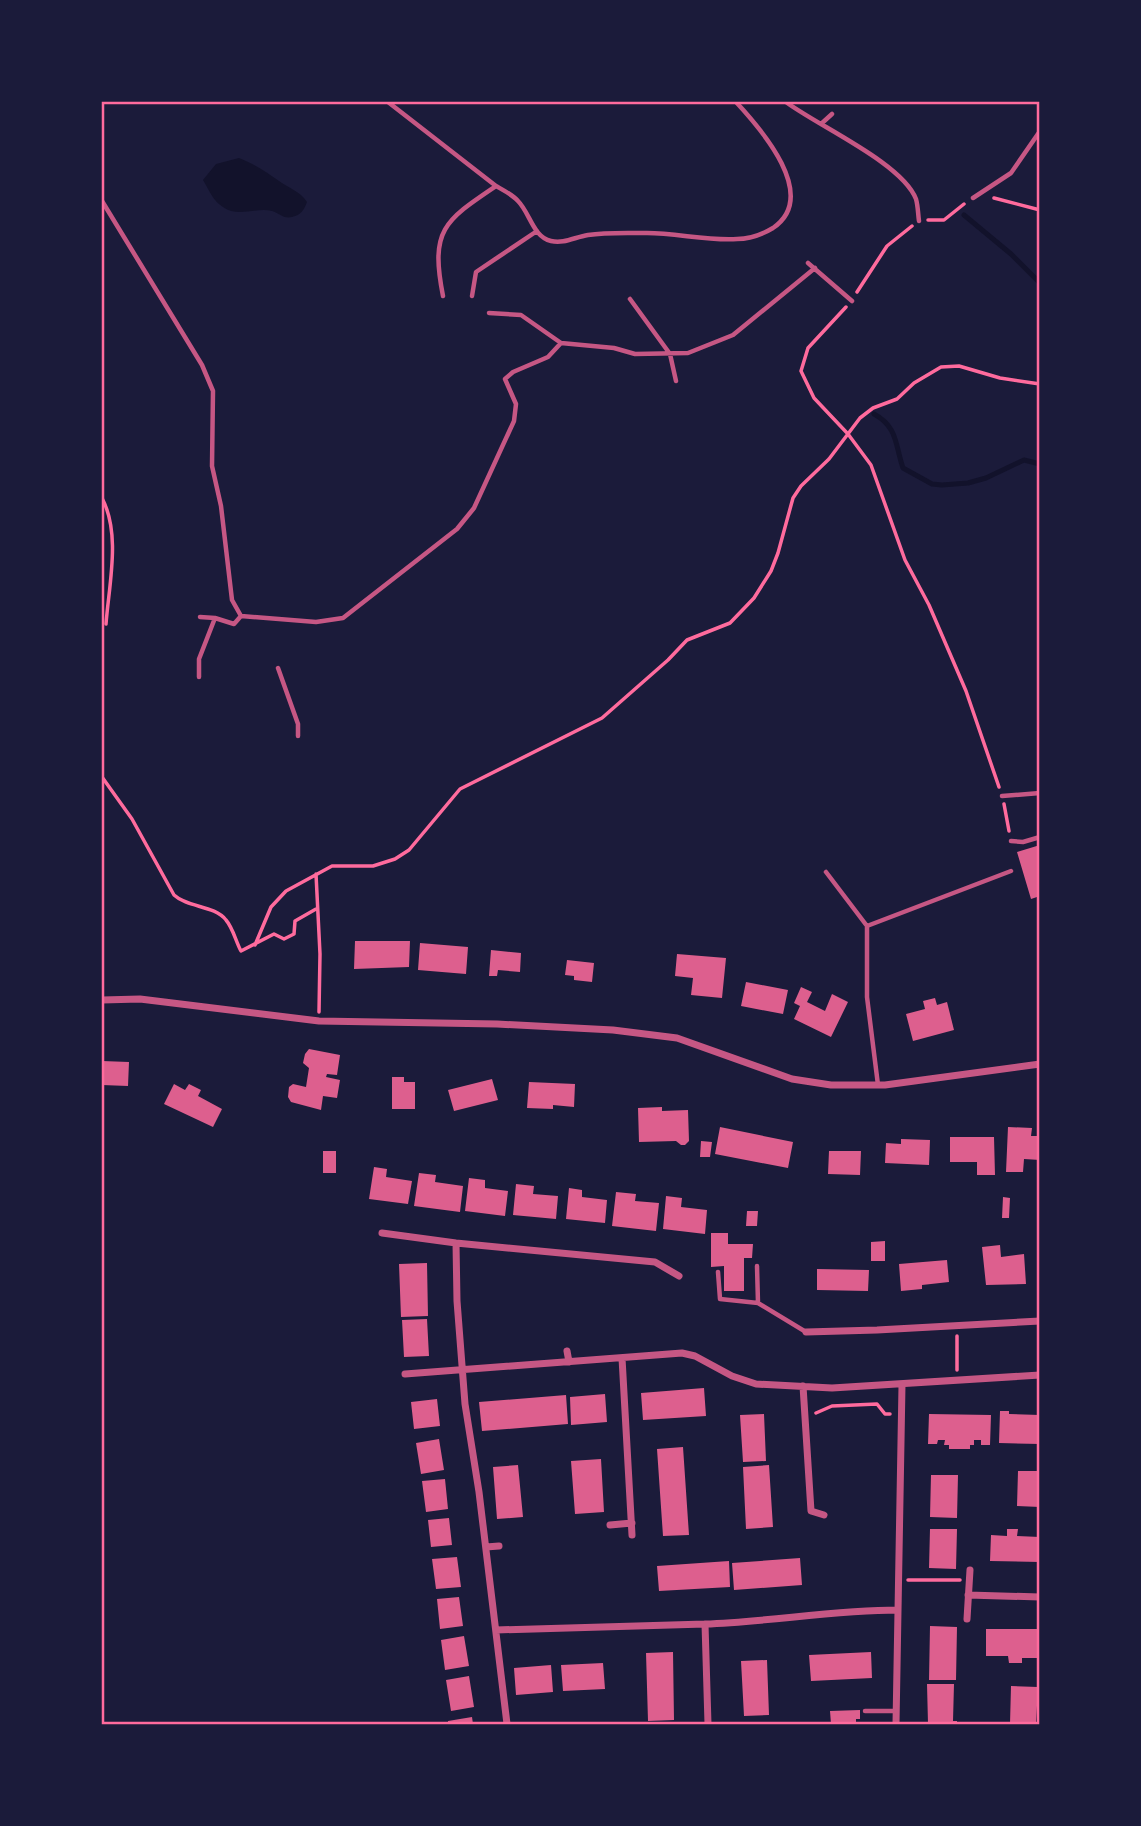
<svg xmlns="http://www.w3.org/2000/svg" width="1141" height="1826" viewBox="0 0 1141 1826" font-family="Poppins,sans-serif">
  <rect width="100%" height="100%" fill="#1b1b3a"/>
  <path fill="#12122b" d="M 239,158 C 256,165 265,171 279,181 C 290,189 300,191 307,202 C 304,210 301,215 292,217 C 283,219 279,213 272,211 C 255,207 238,218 223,207 C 213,201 209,190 203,180 L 216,164 Z"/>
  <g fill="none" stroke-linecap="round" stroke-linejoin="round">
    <path stroke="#12122b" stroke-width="5" d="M 964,215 L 1011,254 L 1040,283
      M 874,414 C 898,427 895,445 903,468 L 932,484 L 942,485 L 968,483 L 986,478 L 1024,460 L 1040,464"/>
  </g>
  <path fill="#dd5f8e" d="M 1040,845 L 1040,896 L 1031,899 L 1017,852 Z
    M 355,941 L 410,941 L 409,967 L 354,969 Z
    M 420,943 L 468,947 L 466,974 L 418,970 Z
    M 491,950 L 521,953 L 520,972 L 498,970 L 497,976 L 489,976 Z
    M 677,954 L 726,958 L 722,998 L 691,995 L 693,978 L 675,976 Z
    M 567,960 L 594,963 L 592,982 L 574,980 L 574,976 L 565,975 Z
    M 746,982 L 788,990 L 783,1014 L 741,1006 Z
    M 801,987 L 812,992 L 807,1002 L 825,1011 L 832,994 L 848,1002 L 831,1037 L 794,1019 L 800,1006 L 794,1003 Z
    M 935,998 L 937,1005 L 947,1002 L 954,1030 L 913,1041 L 906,1014 L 925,1009 L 923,1001 Z
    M 309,1049 L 340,1055 L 337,1075 L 327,1074 L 326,1077 L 340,1080 L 337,1098 L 323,1096 L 321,1110 L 291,1102 L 288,1097 L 289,1087 L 293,1084 L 306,1087 L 309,1068 L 303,1063 L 305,1054 Z
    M 102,1061 L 129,1062 L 128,1086 L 102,1085 Z
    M 392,1077 L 404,1077 L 404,1082 L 415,1082 L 415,1109 L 392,1109 Z
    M 492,1079 L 498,1100 L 454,1111 L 448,1090 Z
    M 529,1082 L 575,1084 L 574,1107 L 553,1105 L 553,1109 L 527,1108 Z
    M 174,1084 L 185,1090 L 189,1084 L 201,1090 L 198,1096 L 222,1109 L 213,1127 L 164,1104 Z
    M 662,1107 L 662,1111 L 688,1110 L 689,1141 L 685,1145 L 681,1145 L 676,1141 L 639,1142 L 638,1108 Z
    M 720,1127 L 793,1142 L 788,1168 L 715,1154 Z
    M 1008,1127 L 1032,1128 L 1031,1136 L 1040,1136 L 1040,1160 L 1024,1159 L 1023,1172 L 1006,1172 Z
    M 950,1137 L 994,1137 L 995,1175 L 977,1175 L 977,1162 L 950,1162 Z
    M 901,1139 L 930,1140 L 929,1165 L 885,1163 L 886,1143 L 901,1144 Z
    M 701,1141 L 712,1142 L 710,1157 L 700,1157 Z
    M 323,1151 L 336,1151 L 336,1173 L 323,1173 Z
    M 829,1151 L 861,1151 L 860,1175 L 828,1174 Z
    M 374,1167 L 387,1169 L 386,1177 L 412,1181 L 408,1204 L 369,1199 Z
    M 419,1173 L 436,1175 L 435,1182 L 463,1186 L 460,1212 L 414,1206 Z
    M 469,1178 L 485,1180 L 485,1188 L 508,1191 L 505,1216 L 465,1211 Z
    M 516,1184 L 534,1186 L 533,1194 L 558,1196 L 556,1219 L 513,1215 Z
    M 569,1188 L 582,1190 L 582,1197 L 607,1200 L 605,1223 L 566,1219 Z
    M 616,1192 L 636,1194 L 635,1201 L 659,1203 L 656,1231 L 612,1226 Z
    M 666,1196 L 682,1198 L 681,1207 L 707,1210 L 705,1234 L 663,1229 Z
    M 1003,1197 L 1010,1198 L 1009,1218 L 1002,1218 Z
    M 747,1211 L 758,1211 L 757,1226 L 746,1226 Z
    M 711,1233 L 728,1233 L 728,1244 L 753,1244 L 752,1258 L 744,1258 L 744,1291 L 724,1291 L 724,1266 L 711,1267 Z
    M 885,1241 L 885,1261 L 871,1261 L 871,1242 Z
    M 1000,1245 L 1001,1257 L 1024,1254 L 1026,1284 L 986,1285 L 982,1247 Z
    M 947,1260 L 949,1282 L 922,1285 L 922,1289 L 901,1291 L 899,1264 Z
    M 427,1263 L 428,1316 L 401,1317 L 399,1264 Z
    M 817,1269 L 869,1270 L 868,1291 L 817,1290 Z
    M 427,1319 L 429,1356 L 404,1357 L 402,1320 Z
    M 704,1388 L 706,1416 L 643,1420 L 641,1393 Z
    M 605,1394 L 607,1422 L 571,1425 L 570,1397 Z
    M 566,1395 L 568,1424 L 482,1431 L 479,1402 Z
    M 437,1399 L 440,1426 L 414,1429 L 411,1402 Z
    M 1000,1411 L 1009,1411 L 1009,1414 L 1040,1415 L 1040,1444 L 999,1443 Z
    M 764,1414 L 766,1461 L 743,1462 L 740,1415 Z
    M 929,1414 L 991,1415 L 990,1445 L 981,1445 L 981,1440 L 974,1440 L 974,1445 L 970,1445 L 970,1449 L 949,1449 L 949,1445 L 944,1445 L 945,1440 L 938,1440 L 937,1444 L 928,1444 Z
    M 439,1439 L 444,1470 L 421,1474 L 416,1443 Z
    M 683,1447 L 689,1535 L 663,1536 L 657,1449 Z
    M 601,1459 L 604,1512 L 575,1514 L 571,1461 Z
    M 518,1465 L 523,1517 L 497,1519 L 493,1467 Z
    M 769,1465 L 773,1527 L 746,1529 L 743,1467 Z
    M 1018,1471 L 1040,1471 L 1040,1507 L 1017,1506 Z
    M 931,1475 L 958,1475 L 957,1518 L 930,1517 Z
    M 445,1479 L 448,1509 L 426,1512 L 422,1481 Z
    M 449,1518 L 452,1545 L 431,1547 L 428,1520 Z
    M 930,1529 L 957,1529 L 956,1569 L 929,1568 Z
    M 1007,1529 L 1018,1529 L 1017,1536 L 1040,1537 L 1040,1562 L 990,1561 L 991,1535 L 1007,1536 Z
    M 457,1557 L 461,1587 L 436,1589 L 432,1559 Z
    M 800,1558 L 802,1585 L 734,1590 L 732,1563 Z
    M 729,1561 L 730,1587 L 659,1591 L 657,1566 Z
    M 459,1597 L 463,1626 L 440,1629 L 437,1599 Z
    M 930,1626 L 957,1627 L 956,1680 L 929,1680 Z
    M 986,1629 L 1040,1629 L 1040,1658 L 1022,1658 L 1022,1663 L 1009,1663 L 1008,1656 L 986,1656 Z
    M 464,1636 L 469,1666 L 445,1670 L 441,1640 Z
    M 673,1652 L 674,1720 L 648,1721 L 646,1653 Z
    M 871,1652 L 872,1678 L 811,1681 L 809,1655 Z
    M 767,1660 L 769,1715 L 744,1716 L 741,1661 Z
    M 603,1663 L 605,1689 L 563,1691 L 561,1665 Z
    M 551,1665 L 553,1692 L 516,1695 L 514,1668 Z
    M 469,1676 L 474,1707 L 451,1711 L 446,1680 Z
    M 927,1684 L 954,1684 L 953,1721 L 957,1721 L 957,1724 L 928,1724 Z
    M 1011,1686 L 1038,1687 L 1036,1724 L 1010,1724 Z
    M 860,1710 L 860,1719 L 856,1719 L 856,1724 L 831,1724 L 830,1711 Z
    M 472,1717 L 473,1724 L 448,1724 L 448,1721 Z"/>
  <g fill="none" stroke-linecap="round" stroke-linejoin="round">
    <path stroke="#ff6b9d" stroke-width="3.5" d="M 994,198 L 1040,210
      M 928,220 L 944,220 L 964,204
      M 857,292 L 887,246 L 912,226
      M 846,307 L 808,348 L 801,371 L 814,398 L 848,434 L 871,465 L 905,560 L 929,605 L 966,691 L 999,787
      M 102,498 C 121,534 109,584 106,624
      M 102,777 L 132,819 L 174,895 C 188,908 214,905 226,920 C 233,928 236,942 241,951 L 274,934 L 284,939 L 294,934 L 295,921 L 316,909
      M 1004,804 L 1009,831
      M 316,874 L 320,954 L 319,1012
      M 255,945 L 271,907 L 286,891 L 332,866 L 373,866 L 395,859 L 409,850 L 460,789 L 602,718 L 668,660 L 687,640 L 730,623 L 754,598 L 771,571 L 778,553 L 793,498 L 801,486 L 829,459 L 860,418 L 873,408 L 897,399 L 914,383 L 941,367 L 959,366 L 1000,378 L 1040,384
      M 957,1336 L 957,1370
      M 816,1413 L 832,1406 L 877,1404 L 885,1414 L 890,1414
      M 908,1580 L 960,1580"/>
    <path stroke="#c65784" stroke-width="4.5" d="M 388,102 L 496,186
      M 786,102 C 818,126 902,163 916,199 C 918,206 918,214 919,221
      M 821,124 L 832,114
      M 973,198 L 1011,173 L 1040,131
      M 102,201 L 202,365 L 213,391 L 212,466 L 221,506 L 232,600 L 241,616 L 316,622 L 343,618 L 457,529 L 474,508 L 514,421 L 516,404 L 505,379 L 513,372 L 548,357 L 561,343
      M 808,263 L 852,301
      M 443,296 C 430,230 444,221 496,186 C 503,190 513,195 518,201 C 530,213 533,237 551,241 C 564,244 575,237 588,235 C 606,232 628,233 647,233 C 677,233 707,241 737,239 C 750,239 763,234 773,228 C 820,196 761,129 736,102
      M 472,296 L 476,272 L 537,231
      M 630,299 L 670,354 L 676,381
      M 489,313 L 521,315 L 561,343 L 614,348 L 635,354 L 688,353 L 733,335 L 815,268
      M 200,617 L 215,618 L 234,624 L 241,616
      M 278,668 L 298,724 L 298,736
      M 199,677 L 199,659 L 215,618
      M 1002,796 L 1040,793
      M 1011,841 L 1023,842 L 1040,837
      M 826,872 L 867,926 L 1011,871
      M 867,926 L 867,997 L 878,1085
      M 757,1266 L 758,1303 L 806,1332
      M 718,1272 L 720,1299 L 758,1303
      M 865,1711 L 896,1711"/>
    <path stroke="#c65784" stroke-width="7" d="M 102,1000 L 140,999 L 319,1021 L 497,1024 L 613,1030 L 677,1038 L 792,1079 L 831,1085 L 885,1085 L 1040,1064
      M 382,1233 L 456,1243 L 655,1262 L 679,1276
      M 456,1243 L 457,1301 L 465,1404 L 479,1492 L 507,1724
      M 806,1332 L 877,1330 L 1040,1321
      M 567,1351 L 569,1362
      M 622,1358 L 632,1535
      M 405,1374 L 682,1353 L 695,1356 L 732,1376 L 756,1384 L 832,1388 L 1040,1375
      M 803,1386 L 811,1511 L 824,1515
      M 610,1525 L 632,1523
      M 486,1547 L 499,1546
      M 968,1595 L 1040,1597
      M 967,1619 L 970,1570
      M 496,1630 L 705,1624
      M 708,1724 L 705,1624 C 769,1622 833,1610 898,1610
      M 896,1724 L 902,1385"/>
  </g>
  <rect width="1141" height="1826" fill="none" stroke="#1b1b3a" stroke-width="206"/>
  <rect x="103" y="103" width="935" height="1620" fill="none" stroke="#ff6b9d" stroke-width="2.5"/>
</svg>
